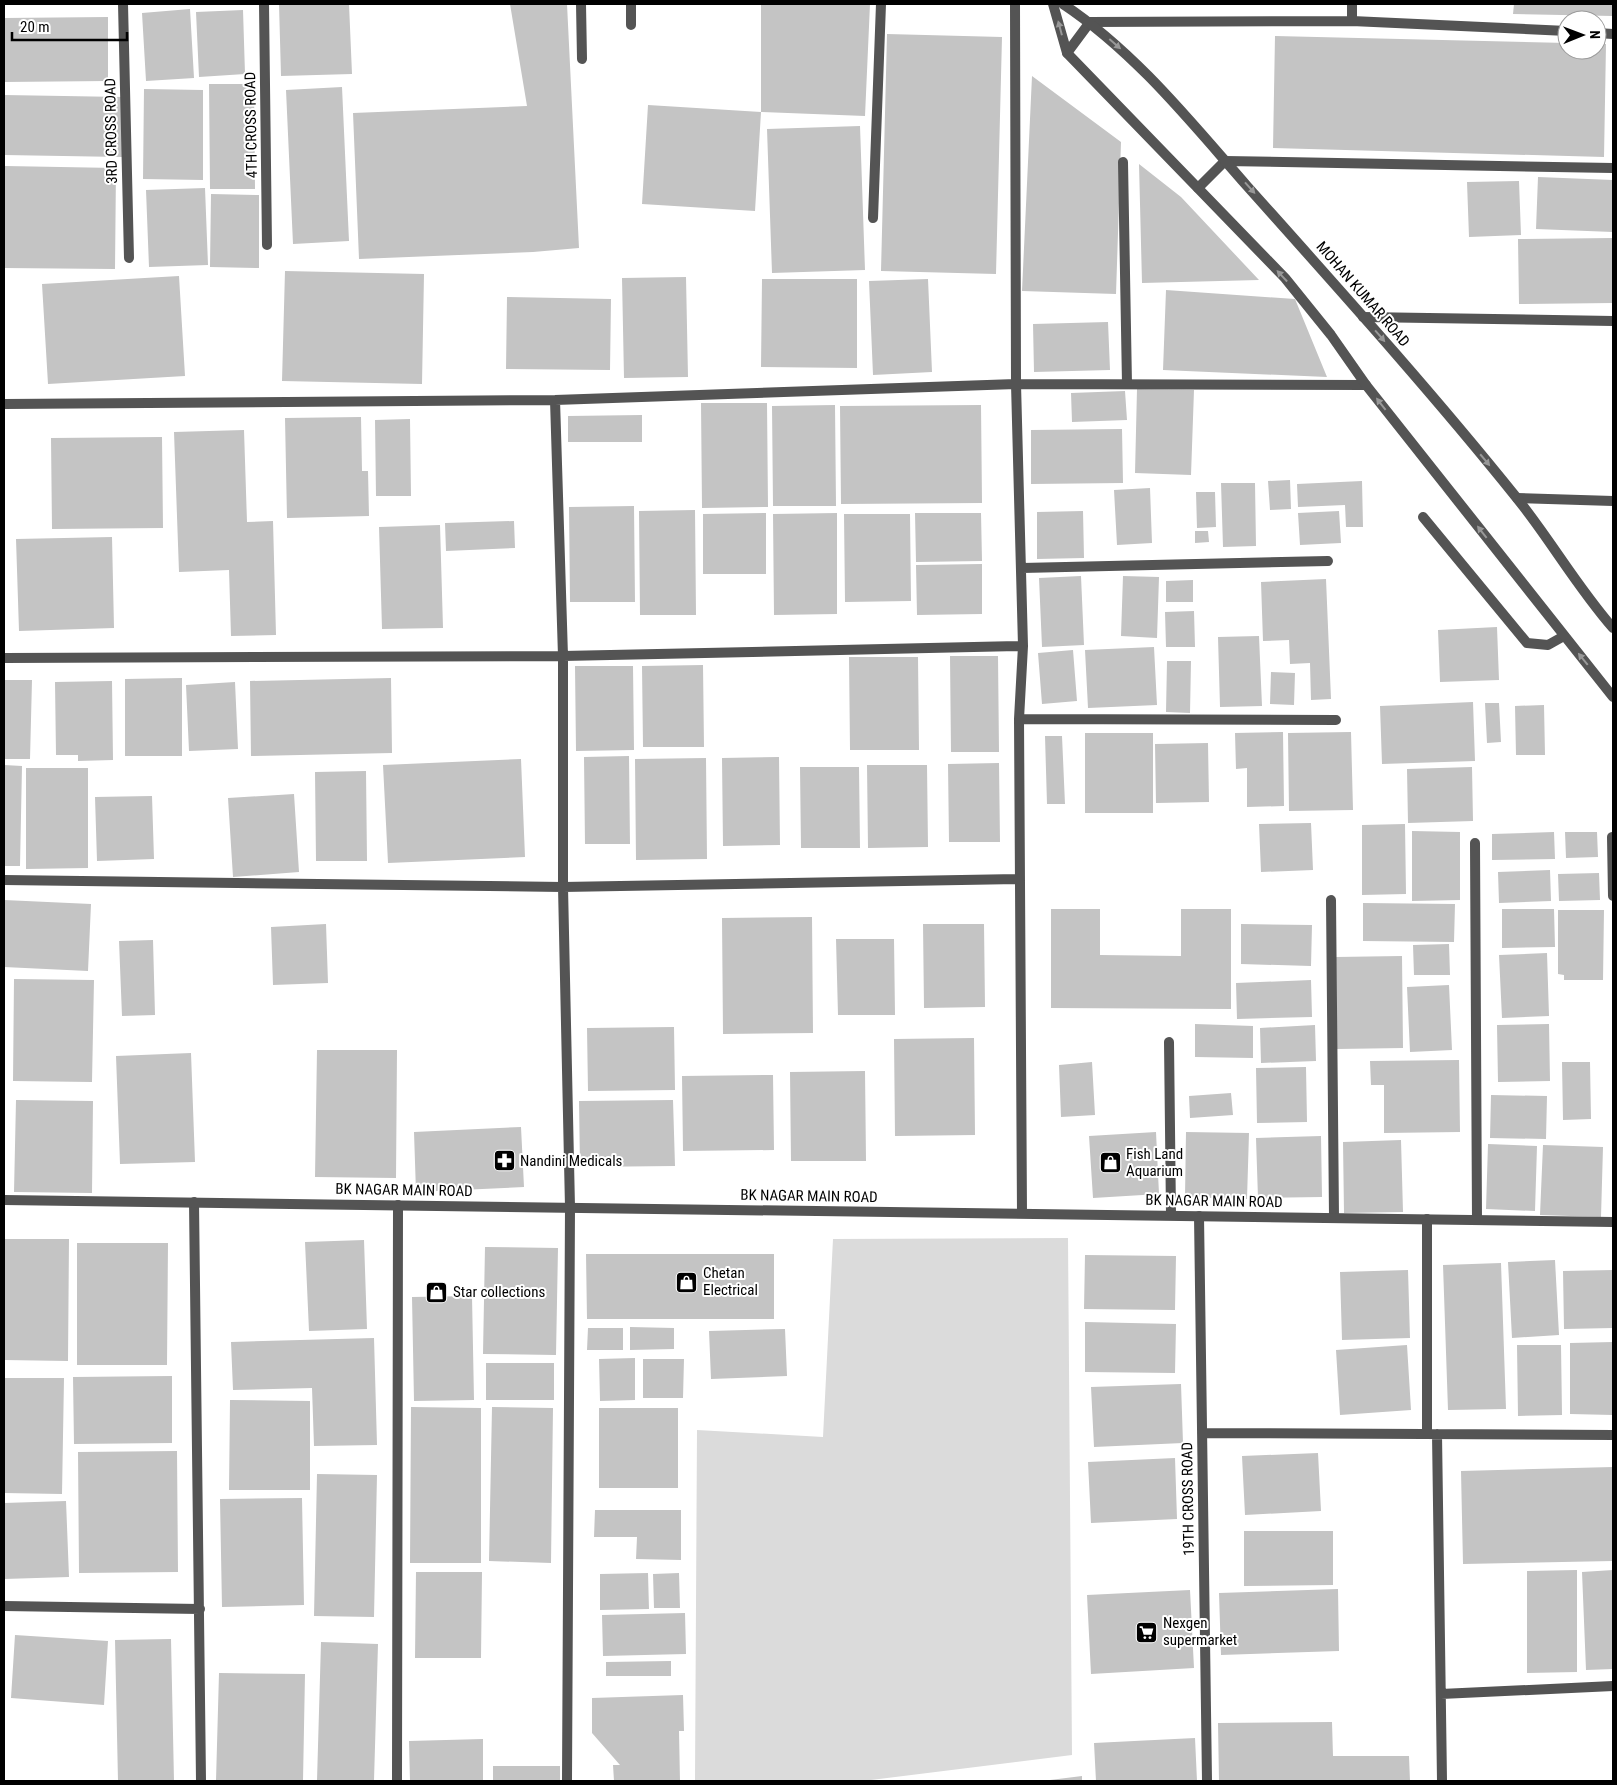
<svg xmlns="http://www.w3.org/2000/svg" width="1617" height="1785" viewBox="0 0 1617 1785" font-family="'Roboto Condensed',sans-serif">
  <rect width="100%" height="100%" fill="#fff"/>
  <path fill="#dbdbdb" d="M 1068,1238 L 1072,1755 L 863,1781 L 695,1781 L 697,1430 L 823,1437 L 833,1239 Z"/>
  <path fill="#c4c4c4" d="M 279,4 L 349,4 L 352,74 L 281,76 Z
    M 510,4 L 567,4 L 579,248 L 533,252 L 359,259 L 353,113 L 527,106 Z
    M 761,4 L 870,4 L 865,116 L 761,112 Z
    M 1514,4 L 1613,4 L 1613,16 L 1513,14 Z
    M 190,9 L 194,78 L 146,81 L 142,13 Z
    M 243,10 L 245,74 L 199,77 L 196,12 Z
    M 108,17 L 108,81 L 4,82 L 4,18 Z
    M 887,34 L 1002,37 L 996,274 L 881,271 Z
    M 1275,36 L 1567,43 L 1567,50 L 1597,50 L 1597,44 L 1606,44 L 1604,157 L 1273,148 Z
    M 1032,76 L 1121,142 L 1116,294 L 1022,291 Z
    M 209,84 L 254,84 L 255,189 L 210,189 Z
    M 342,87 L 349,241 L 293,244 L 286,90 Z
    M 144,89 L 203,90 L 203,180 L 143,179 Z
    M 4,95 L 123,97 L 122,157 L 4,155 Z
    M 648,105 L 761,112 L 755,211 L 642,204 Z
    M 860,126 L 865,270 L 772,273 L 767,129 Z
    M 1139,164 L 1181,197 L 1259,280 L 1142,283 Z
    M 5,166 L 116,168 L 115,269 L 4,268 Z
    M 1538,177 L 1613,180 L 1613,232 L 1536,229 Z
    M 1519,181 L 1521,235 L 1469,237 L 1467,182 Z
    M 205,188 L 208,265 L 149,267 L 146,190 Z
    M 211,194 L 259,195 L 259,268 L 210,267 Z
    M 1613,238 L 1613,303 L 1519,304 L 1518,239 Z
    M 285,271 L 424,274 L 422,384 L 282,381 Z
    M 179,276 L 185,376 L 48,384 L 42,284 Z
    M 686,277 L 688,377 L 624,378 L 622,278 Z
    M 762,279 L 857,279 L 857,368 L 761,367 Z
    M 928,279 L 932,372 L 873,375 L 869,281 Z
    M 1166,290 L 1295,299 L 1327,377 L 1163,370 Z
    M 507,297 L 611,299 L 610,370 L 506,369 Z
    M 1108,322 L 1110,370 L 1034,372 L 1033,324 Z
    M 1137,389 L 1194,390 L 1191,475 L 1135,473 Z
    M 1125,391 L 1127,420 L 1072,422 L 1071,393 Z
    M 701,403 L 767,403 L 768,507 L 702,508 Z
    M 835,405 L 836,506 L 773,506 L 772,406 Z
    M 981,405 L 982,503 L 841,504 L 840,406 Z
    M 642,415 L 642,442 L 568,442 L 568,416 Z
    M 361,417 L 362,471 L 368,471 L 369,516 L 287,518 L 285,418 Z
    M 410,419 L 411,496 L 376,496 L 375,420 Z
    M 1122,429 L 1123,483 L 1031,484 L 1031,430 Z
    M 244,430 L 247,522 L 273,521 L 276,635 L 231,636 L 229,570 L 179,572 L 174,432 Z
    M 162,437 L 163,528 L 52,529 L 51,438 Z
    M 1290,480 L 1291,509 L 1270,510 L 1268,481 Z
    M 1362,481 L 1363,527 L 1346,527 L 1345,505 L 1298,507 L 1297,484 Z
    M 1221,483 L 1255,483 L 1256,546 L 1223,547 Z
    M 1150,488 L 1152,543 L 1117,545 L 1114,490 Z
    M 1196,492 L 1215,492 L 1216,527 L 1197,528 Z
    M 634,506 L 635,602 L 570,602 L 569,507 Z
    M 695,510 L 696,615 L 640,615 L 639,511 Z
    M 1083,511 L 1084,558 L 1037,559 L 1037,512 Z
    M 1339,511 L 1341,543 L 1300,545 L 1298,513 Z
    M 766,513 L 766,574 L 703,574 L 703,514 Z
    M 837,513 L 837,614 L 774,615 L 773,514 Z
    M 915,513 L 981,513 L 982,561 L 916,562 Z
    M 844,514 L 910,514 L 911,601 L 845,602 Z
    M 514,521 L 515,548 L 446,551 L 445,523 Z
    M 440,525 L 443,628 L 382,629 L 379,527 Z
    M 1195,531 L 1208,531 L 1209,542 L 1195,543 Z
    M 112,537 L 114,628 L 19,631 L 16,539 Z
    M 982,564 L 982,614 L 917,615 L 916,565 Z
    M 1081,576 L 1084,645 L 1042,647 L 1039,578 Z
    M 1123,576 L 1159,577 L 1157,638 L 1121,636 Z
    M 1326,579 L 1331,699 L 1311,700 L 1310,663 L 1290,664 L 1289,640 L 1263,641 L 1261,582 Z
    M 1193,580 L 1193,602 L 1166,602 L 1166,581 Z
    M 1194,611 L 1195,647 L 1166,647 L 1165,612 Z
    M 1497,627 L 1499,680 L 1440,682 L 1438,630 Z
    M 1259,636 L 1262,706 L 1220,707 L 1218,637 Z
    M 1154,647 L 1157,705 L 1088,708 L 1085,650 Z
    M 1073,650 L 1077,701 L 1042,704 L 1038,653 Z
    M 950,656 L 998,656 L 999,752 L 951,752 Z
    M 849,657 L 918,657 L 919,750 L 850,750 Z
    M 1167,661 L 1191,661 L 1190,713 L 1166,712 Z
    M 703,665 L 704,747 L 643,747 L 642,666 Z
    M 575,666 L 633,666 L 634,750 L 576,751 Z
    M 1271,672 L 1295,673 L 1294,705 L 1270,704 Z
    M 182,678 L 182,756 L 125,756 L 125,679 Z
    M 391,678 L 392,753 L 251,756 L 250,681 Z
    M 4,680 L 32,680 L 30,759 L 4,759 Z
    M 112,681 L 113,760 L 78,761 L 78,755 L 56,755 L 55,682 Z
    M 235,682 L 238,749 L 189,751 L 186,685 Z
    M 1473,702 L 1475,761 L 1382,764 L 1380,706 Z
    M 1485,703 L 1499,703 L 1501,742 L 1487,743 Z
    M 1544,705 L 1545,755 L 1516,755 L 1515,706 Z
    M 1283,732 L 1284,806 L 1247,807 L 1247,768 L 1236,769 L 1235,733 Z
    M 1351,732 L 1353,810 L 1289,811 L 1288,733 Z
    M 1085,733 L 1153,733 L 1153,813 L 1085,813 Z
    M 1045,736 L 1062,736 L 1065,804 L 1047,804 Z
    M 1208,743 L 1209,802 L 1156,803 L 1155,744 Z
    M 629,756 L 630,844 L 585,844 L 584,757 Z
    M 779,757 L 780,845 L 723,846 L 722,758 Z
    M 706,758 L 707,859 L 636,860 L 635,759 Z
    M 521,759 L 525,857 L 388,863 L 383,765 Z
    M 999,763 L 1000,842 L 949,842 L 948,764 Z
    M 4,765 L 22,766 L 20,866 L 4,866 Z
    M 867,765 L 927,765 L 928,847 L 868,848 Z
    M 800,767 L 859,767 L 860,848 L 801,848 Z
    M 1472,767 L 1473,821 L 1408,823 L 1407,769 Z
    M 26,768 L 88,768 L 88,868 L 26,869 Z
    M 366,771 L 367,861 L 316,861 L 315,772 Z
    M 294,794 L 299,872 L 233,877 L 228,798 Z
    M 152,796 L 154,859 L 97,861 L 95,797 Z
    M 1311,823 L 1313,870 L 1261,872 L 1259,824 Z
    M 1405,824 L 1406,894 L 1362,895 L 1362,825 Z
    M 1412,831 L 1460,832 L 1460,900 L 1412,901 Z
    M 1554,832 L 1555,859 L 1492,860 L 1492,834 Z
    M 1565,832 L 1597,832 L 1598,857 L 1566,858 Z
    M 1550,870 L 1551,901 L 1499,903 L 1498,872 Z
    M 1599,873 L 1600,900 L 1559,901 L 1558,874 Z
    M 4,900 L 91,904 L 88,971 L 4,967 Z
    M 1363,903 L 1455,904 L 1454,942 L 1363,941 Z
    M 1051,909 L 1100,909 L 1100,955 L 1181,956 L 1181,909 L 1231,909 L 1231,1009 L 1051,1008 Z
    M 1502,909 L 1554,909 L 1555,947 L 1502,948 Z
    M 1558,910 L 1604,910 L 1603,980 L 1564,980 L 1564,975 L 1558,974 Z
    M 812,917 L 813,1033 L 723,1034 L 722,918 Z
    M 326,924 L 328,983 L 273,985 L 271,927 Z
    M 923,924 L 984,924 L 985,1007 L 924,1008 Z
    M 1241,924 L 1312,925 L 1311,966 L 1241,964 Z
    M 836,939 L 894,939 L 895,1015 L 838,1015 Z
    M 153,940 L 155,1015 L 122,1016 L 119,941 Z
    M 1449,944 L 1450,975 L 1414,975 L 1413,945 Z
    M 1547,953 L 1549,1016 L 1502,1018 L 1499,955 Z
    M 1402,956 L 1403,1048 L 1337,1049 L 1336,957 Z
    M 14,979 L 94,980 L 92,1082 L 13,1081 Z
    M 1311,980 L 1312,1017 L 1237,1019 L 1236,983 Z
    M 1449,985 L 1452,1050 L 1410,1052 L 1407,987 Z
    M 1195,1024 L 1253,1026 L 1253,1058 L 1195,1057 Z
    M 1549,1024 L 1550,1081 L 1498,1082 L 1497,1025 Z
    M 1315,1025 L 1316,1061 L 1261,1063 L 1260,1028 Z
    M 674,1027 L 675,1090 L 588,1091 L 587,1028 Z
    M 974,1038 L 975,1135 L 895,1136 L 894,1039 Z
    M 317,1050 L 397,1050 L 396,1178 L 315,1177 Z
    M 191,1053 L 195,1162 L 120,1164 L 116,1056 Z
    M 1459,1060 L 1460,1132 L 1384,1133 L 1384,1085 L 1371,1085 L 1370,1061 Z
    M 1092,1062 L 1095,1115 L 1061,1117 L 1059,1065 Z
    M 1562,1062 L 1590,1062 L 1591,1119 L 1563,1120 Z
    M 1306,1067 L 1307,1122 L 1257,1123 L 1256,1068 Z
    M 865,1071 L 866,1161 L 791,1161 L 790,1072 Z
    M 773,1075 L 774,1150 L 683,1151 L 682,1076 Z
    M 1231,1093 L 1233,1115 L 1190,1118 L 1189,1096 Z
    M 1491,1095 L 1547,1096 L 1546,1139 L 1490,1138 Z
    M 16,1100 L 93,1101 L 92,1193 L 14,1192 Z
    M 673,1100 L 675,1166 L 580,1167 L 579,1101 Z
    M 521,1127 L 524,1187 L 416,1192 L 414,1132 Z
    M 1156,1132 L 1159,1194 L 1093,1198 L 1089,1136 Z
    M 1186,1132 L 1249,1133 L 1247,1199 L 1185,1197 Z
    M 1321,1136 L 1322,1197 L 1258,1198 L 1256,1138 Z
    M 1401,1140 L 1403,1212 L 1344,1213 L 1343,1142 Z
    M 1488,1144 L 1537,1146 L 1535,1211 L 1486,1209 Z
    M 1543,1145 L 1603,1147 L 1601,1217 L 1540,1215 Z
    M 4,1239 L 69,1239 L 68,1361 L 4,1360 Z
    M 364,1240 L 367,1329 L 309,1331 L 305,1242 Z
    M 77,1243 L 168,1243 L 167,1365 L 77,1365 Z
    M 485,1247 L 558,1248 L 556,1355 L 483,1354 Z
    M 586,1254 L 774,1254 L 774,1319 L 587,1319 Z
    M 1085,1255 L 1176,1256 L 1175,1310 L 1084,1309 Z
    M 1555,1260 L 1559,1335 L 1512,1338 L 1508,1262 Z
    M 1501,1263 L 1506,1409 L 1448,1410 L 1443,1265 Z
    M 1408,1270 L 1410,1338 L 1342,1340 L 1340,1272 Z
    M 1613,1270 L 1613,1328 L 1564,1329 L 1563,1271 Z
    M 472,1296 L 474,1400 L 414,1401 L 412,1297 Z
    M 1085,1322 L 1176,1324 L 1175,1373 L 1085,1372 Z
    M 630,1327 L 674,1328 L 674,1349 L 630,1350 Z
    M 588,1328 L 623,1328 L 623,1350 L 587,1350 Z
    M 785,1329 L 787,1376 L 711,1379 L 709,1331 Z
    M 374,1338 L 377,1445 L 314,1446 L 312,1388 L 233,1390 L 231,1342 Z
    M 1613,1342 L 1613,1415 L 1570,1414 L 1570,1343 Z
    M 1407,1345 L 1411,1410 L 1340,1415 L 1336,1350 Z
    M 1517,1345 L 1561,1345 L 1562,1415 L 1518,1416 Z
    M 635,1358 L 635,1400 L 600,1401 L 599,1359 Z
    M 643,1359 L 684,1359 L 683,1398 L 643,1398 Z
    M 486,1363 L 554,1363 L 554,1400 L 486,1400 Z
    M 172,1376 L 172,1443 L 74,1444 L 73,1377 Z
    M 4,1378 L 64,1378 L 62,1494 L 4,1493 Z
    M 1181,1384 L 1183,1443 L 1094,1447 L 1091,1387 Z
    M 230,1400 L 310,1401 L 310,1490 L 229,1490 Z
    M 411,1407 L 481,1408 L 481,1563 L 410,1563 Z
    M 492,1407 L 553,1408 L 551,1563 L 489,1561 Z
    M 599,1408 L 678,1408 L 678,1488 L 599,1488 Z
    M 177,1451 L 178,1572 L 79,1573 L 78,1452 Z
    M 1318,1453 L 1321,1511 L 1245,1515 L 1242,1456 Z
    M 1175,1458 L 1177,1519 L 1091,1523 L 1088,1462 Z
    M 1613,1467 L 1613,1561 L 1463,1564 L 1461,1471 Z
    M 317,1474 L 377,1475 L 374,1617 L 314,1616 Z
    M 302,1498 L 304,1605 L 222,1607 L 220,1499 Z
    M 66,1501 L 69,1577 L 4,1579 L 4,1503 Z
    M 595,1510 L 681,1510 L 681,1560 L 636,1559 L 637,1537 L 594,1537 Z
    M 1244,1531 L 1333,1531 L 1333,1585 L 1244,1586 Z
    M 1577,1570 L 1577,1672 L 1527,1673 L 1527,1571 Z
    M 1613,1570 L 1613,1669 L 1586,1670 L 1582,1572 Z
    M 416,1572 L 482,1572 L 481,1658 L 415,1658 Z
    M 648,1573 L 649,1609 L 600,1610 L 600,1574 Z
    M 679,1573 L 680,1608 L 654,1608 L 653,1574 Z
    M 1338,1589 L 1339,1651 L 1221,1655 L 1219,1593 Z
    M 1190,1590 L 1194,1668 L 1091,1674 L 1087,1595 Z
    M 685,1613 L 686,1654 L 603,1656 L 602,1615 Z
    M 15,1635 L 108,1641 L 104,1705 L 11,1698 Z
    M 171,1639 L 174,1781 L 118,1781 L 115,1640 Z
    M 321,1642 L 378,1644 L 374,1781 L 317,1781 Z
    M 671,1661 L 671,1676 L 606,1676 L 606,1662 Z
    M 219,1673 L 305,1674 L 303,1781 L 216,1781 Z
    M 683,1695 L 684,1731 L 679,1731 L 680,1781 L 614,1781 L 613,1765 L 620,1765 L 592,1733 L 592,1698 Z
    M 1332,1722 L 1333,1756 L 1409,1756 L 1410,1781 L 1219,1781 L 1218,1723 Z
    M 1195,1738 L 1197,1781 L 1096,1781 L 1094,1743 Z
    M 483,1739 L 483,1781 L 410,1781 L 409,1741 Z
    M 493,1766 L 560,1766 L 560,1781 L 493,1781 Z
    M 1082,1776 L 1082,1781 L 1050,1781 L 1050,1780 Z"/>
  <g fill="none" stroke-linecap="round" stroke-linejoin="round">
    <path stroke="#545454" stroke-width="10" d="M 581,4 L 582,59
      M 1423,517 L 1527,643 L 1548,645 L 1564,636"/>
    <path stroke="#545454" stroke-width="10" d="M 123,4 L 129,258
      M 264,4 L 267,245
      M 631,4 L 631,25
      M 1015,4 L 1016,384 L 1023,646 L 1019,719 L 1022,1213
      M 1352,21 L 1352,4
      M 1597,33 L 1613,34
      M 1067,53 L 1090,22 L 1352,21 L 1567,31
      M 1123,162 L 1127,384
      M 1198,188 L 1225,161 L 1613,168
      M 873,218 L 881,4
      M 1363,317 L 1613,321
      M 555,400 L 563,656 L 563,887 L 570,1207 L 567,1781
      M 4,404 L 555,400 L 1016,384 L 1366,385
      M 1517,498 L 1613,501
      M 1022,568 L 1328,561
      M 4,658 L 563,656 L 1023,646
      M 1019,719 L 1336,720
      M 1612,837 L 1613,896
      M 1475,843 L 1477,1220
      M 4,880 L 563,887 L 1019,879
      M 1331,900 L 1334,1217
      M 1169,1042 L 1171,1215
      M 194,1202 L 201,1781
      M 1199,1216 L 1207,1781
      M 1427,1219 L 1427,1434
      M 1202,1433 L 1613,1435
      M 1437,1434 L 1442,1781
      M 4,1606 L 200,1609
      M 1441,1694 L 1613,1686
      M 397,1781 L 398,1205"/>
    <path stroke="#545454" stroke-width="10" d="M 1053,4 L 1067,53 L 1285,278 L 1331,335 L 1366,385 L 1613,697
      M 1063,4 C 1135,52 1190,121 1247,186 C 1338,288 1430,390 1516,497 C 1550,539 1577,587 1613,628
      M 4,1200 L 1613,1222"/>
  </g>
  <defs><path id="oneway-solid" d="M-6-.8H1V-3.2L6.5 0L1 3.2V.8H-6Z" transform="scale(1.25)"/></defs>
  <g fill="#989898">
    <use href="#oneway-solid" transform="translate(1060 28) rotate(-105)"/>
    <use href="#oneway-solid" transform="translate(1115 44) rotate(41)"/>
    <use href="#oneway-solid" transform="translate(1250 188) rotate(48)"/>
    <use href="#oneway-solid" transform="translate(1282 276) rotate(-133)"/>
    <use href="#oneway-solid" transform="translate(1380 336) rotate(49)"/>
    <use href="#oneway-solid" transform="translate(1381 404) rotate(-128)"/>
    <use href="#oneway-solid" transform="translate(1485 460) rotate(50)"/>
    <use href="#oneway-solid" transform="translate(1482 532) rotate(-128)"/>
    <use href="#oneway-solid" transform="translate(1583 659) rotate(-129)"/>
  </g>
  <defs>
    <symbol id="pharmacy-square" viewBox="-11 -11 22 22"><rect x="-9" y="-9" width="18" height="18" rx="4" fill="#000" stroke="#fff"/><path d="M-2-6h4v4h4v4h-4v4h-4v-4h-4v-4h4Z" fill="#fff"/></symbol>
    <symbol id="shop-square" viewBox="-11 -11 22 22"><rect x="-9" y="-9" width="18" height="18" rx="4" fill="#000" stroke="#fff"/><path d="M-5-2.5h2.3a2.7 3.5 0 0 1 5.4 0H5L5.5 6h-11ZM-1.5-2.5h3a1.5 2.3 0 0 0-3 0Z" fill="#fff"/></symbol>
    <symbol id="supermarket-square" viewBox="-11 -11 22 22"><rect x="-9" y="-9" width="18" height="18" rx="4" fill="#000" stroke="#fff"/><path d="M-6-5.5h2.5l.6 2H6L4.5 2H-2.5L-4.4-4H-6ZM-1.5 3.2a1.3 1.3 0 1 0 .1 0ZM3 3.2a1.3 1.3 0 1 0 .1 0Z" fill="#fff"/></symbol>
  </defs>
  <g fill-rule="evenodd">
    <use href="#pharmacy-square" x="492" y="1148" width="25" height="25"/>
    <use href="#shop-square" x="1098" y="1150" width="25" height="25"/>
    <use href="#shop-square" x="674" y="1270" width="25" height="25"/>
    <use href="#shop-square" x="424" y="1280" width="25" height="25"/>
    <use href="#supermarket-square" x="1134" y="1620" width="25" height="25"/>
  </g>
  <g text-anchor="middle" stroke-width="4" stroke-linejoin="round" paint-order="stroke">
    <g font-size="15" fill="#000" stroke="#fff">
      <text transform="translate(251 125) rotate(-91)" y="5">4TH CROSS ROAD</text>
      <text transform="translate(111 131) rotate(-91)" y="5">3RD CROSS ROAD</text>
      <text transform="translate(1363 294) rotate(49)" y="5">MOHAN KUMAR ROAD</text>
      <text transform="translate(404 1190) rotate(1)" y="5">BK NAGAR MAIN ROAD</text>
      <text transform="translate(809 1196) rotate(1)" y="5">BK NAGAR MAIN ROAD</text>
      <text transform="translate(1214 1201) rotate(1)" y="5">BK NAGAR MAIN ROAD</text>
      <text transform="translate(1188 1499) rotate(-91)" y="5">19TH CROSS ROAD</text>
    </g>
    <g font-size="15" fill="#000" stroke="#fff" text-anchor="start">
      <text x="1126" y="1159">Fish Land<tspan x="1126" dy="17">Aquarium</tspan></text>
      <text x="520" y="1166">Nandini Medicals</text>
      <text x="703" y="1278">Chetan<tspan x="703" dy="17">Electrical</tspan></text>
      <text x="453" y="1297">Star collections</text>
      <text x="1163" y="1628">Nexgen<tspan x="1163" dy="17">supermarket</tspan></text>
    </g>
  </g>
  <rect width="1617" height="1785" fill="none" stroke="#000000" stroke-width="10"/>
  <g transform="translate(1582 35) rotate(89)"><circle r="24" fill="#ffffff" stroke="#999999"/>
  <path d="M0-4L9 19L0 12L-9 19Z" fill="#000000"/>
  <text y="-8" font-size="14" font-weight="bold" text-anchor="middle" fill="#000000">N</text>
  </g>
  <path d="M12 32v8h115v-8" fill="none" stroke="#000000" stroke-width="2.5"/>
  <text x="20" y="32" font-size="15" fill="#000000" stroke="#ffffff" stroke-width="4" paint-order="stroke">20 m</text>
</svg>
